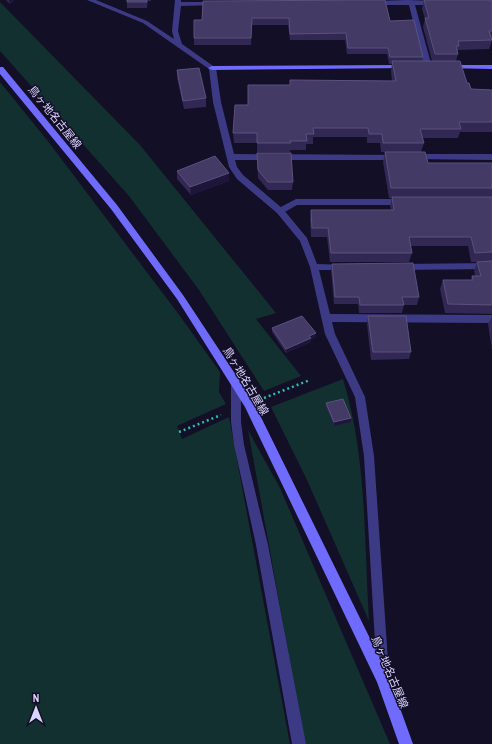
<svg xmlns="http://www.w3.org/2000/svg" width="492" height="744" viewBox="0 0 492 744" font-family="'Archivo Narrow','Noto Sans JP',sans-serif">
  <rect width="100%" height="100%" fill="#130f26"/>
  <path fill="#12302f" d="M 0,2 L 140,145 L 276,313 L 256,319 L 301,376 L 264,391 L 199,290 L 129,196 L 0,51 Z
    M 0,82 L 47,140 L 180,316 L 220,372 L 219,392 L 226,404 L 177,426 L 182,439 L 229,417 L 290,744 L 0,744 Z
    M 343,379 C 367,457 364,540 369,621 L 307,480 L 271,407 Z
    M 248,430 L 280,488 L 390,744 L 305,744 Z"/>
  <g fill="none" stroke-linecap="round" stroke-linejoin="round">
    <path stroke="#2fb8b0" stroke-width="2.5" stroke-dasharray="2 3" stroke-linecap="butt" d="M 264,398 L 310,380
      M 179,432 L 221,415"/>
    <path fill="#3d3a85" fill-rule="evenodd" d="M 296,199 L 405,199 L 409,202 L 405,205 L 297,205 L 283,213 L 277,213 L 276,211 L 277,209 Z
      M 236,381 L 240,382 L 241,385 L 241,422 L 244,445 L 268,545 L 306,744 L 292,744 L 256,545 L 234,445 L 231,422 L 231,385 L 232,382 Z"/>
    <path fill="#3d3a85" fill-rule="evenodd" d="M 87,0 L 96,0 L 147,21 L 174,39 L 172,31 L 175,0 L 181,0 L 181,2 L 218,2 L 219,3 L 216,5 L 181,6 L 178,31 L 182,44 L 216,68 L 221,102 L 234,154 L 399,155 L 399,159 L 396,160 L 235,160 L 237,167 L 243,175 L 283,209 L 307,238 L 317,264 L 347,265 L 348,267 L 344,270 L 319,270 L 330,314 L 492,315 L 492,323 L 332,322 L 335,334 L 365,397 L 374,456 L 389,676 L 388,681 L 383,682 L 378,681 L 377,676 L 364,456 L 355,397 L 325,334 L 310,267 L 300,241 L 277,213 L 237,179 L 229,167 L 213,102 L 209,69 L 143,23 Z
      M 408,0 L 436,1 L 439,3 L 436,5 L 415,5 L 432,67 L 428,69 L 424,67 L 409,5 L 374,5 L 371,3 L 374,1 Z
      M 414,154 L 492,154 L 492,160 L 411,159 L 411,155 Z
      M 492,263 L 492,269 L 400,270 L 396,267 L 400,264 Z"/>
    <path fill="#6f6bff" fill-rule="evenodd" d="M 404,65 L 406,66 L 406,68 L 212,70 L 208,68 L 212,66 Z
      M 448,65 L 492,65 L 492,69 L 446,68 L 446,66 Z
      M 0,67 L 3,67 L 117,205 L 183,295 L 253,401 L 388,675 L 413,744 L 399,744 L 377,682 L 245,407 L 177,299 L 111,209 L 0,74 Z"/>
  </g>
  <path fill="#312854" d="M 6,0 L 14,0 L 10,4 Z
    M 127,0 L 151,0 L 151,1 L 148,1 L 147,8 L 127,8 Z
    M 424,0 L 492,0 L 492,40 L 489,49 L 458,50 L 458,54 L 456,61 L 467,83 L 471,89 L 492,90 L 492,132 L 460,132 L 458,138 L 422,138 L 424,143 L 421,152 L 428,163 L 492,163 L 492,314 L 445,313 L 440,289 L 443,280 L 471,280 L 472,276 L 475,276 L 474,271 L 477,262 L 471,262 L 468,246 L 411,246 L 412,253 L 409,262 L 330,262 L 327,237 L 311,237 L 310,219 L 311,210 L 391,210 L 390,206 L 392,198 L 389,198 L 383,162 L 385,152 L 381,152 L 380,143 L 367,143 L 367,137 L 313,137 L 313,144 L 306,144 L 306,150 L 290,150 L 290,152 L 257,152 L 257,143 L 234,143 L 233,133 L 248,105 L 290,85 L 290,80 L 392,81 L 391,71 L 392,64 L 389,64 L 387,54 L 347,54 L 345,40 L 290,40 L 288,25 L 252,25 L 251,45 L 194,45 L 194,38 L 202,20 L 203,1 L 390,21 L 423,57 L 422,61 L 432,61 L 423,27 L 425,19 L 422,9 Z
    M 177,70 L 206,98 L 206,107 L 184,109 L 177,78 Z
    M 257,153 L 293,182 L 292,190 L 268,190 L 258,178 Z
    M 177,171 L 229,173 L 229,181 L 191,195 L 177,179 Z
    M 332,264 L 419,297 L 417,305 L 404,305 L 402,313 L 359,313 L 358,304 L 334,304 L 331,271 Z
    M 368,316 L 411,352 L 409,359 L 371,360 L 367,324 Z
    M 492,316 L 492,350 L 488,324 Z
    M 272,328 L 316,333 L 316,337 L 311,339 L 311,342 L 286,353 L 272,332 Z
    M 326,403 L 351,418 L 351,422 L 334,426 L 326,406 Z"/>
  <path fill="#1d163a" d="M 9,0 L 14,0 L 10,4 Z
    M 147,0 L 148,0 L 147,8 Z
    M 229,173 L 229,181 L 191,195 L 190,187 Z
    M 316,333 L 316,337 L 311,339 L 311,342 L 286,353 L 286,349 Z
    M 351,418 L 351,422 L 334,426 L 334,422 Z"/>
  <path fill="#433a66" stroke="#5a527e" d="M 127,0 L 147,0 L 147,2 L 127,2 Z
    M 385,0 L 390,21 L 414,20 L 423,57 L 390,57 L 388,48 L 348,48 L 346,33 L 290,34 L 289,18 L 252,18 L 251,38 L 194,38 L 194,20 L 202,20 L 203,1 Z
    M 424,0 L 492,0 L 492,31 L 489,31 L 492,40 L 458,41 L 459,46 L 456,46 L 458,54 L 435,54 L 425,18 L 429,18 Z
    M 392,61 L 460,61 L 467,83 L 469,83 L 471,89 L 492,90 L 492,122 L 459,122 L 461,129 L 420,129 L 424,143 L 383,143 L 382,134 L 369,134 L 368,128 L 313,128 L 314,134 L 306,134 L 307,141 L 290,141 L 291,143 L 257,143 L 257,133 L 233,133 L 235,105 L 248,105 L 248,85 L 290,85 L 290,80 L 396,81 Z
    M 199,68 L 206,98 L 183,101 L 177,70 Z
    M 385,152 L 425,152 L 428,163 L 492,163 L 492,188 L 391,188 Z
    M 257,153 L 291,153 L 293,182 L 268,182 L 258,170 Z
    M 215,156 L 229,173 L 190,187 L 177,171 Z
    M 392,197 L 492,197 L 492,252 L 475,253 L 471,237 L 409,237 L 412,253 L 331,253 L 328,228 L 312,228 L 311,210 L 394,210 Z
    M 492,261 L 492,305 L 448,304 L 443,280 L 473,280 L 472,276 L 481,276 L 477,262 Z
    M 413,263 L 419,297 L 402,297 L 404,305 L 360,305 L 359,297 L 335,297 L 332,264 Z
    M 302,316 L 316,333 L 309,336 L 311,338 L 286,349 L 272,328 Z
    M 368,316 L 406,316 L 411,352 L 373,352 Z
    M 343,399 L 351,418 L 334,422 L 326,403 Z"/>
  <g text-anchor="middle" stroke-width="3" stroke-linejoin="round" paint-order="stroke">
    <g font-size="11" fill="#d9d4ff" stroke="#130f26">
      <text transform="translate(55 117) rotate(51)" y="4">鳥ヶ地名古屋線</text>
      <text transform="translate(246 381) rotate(59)" y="4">鳥ヶ地名古屋線</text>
      <text transform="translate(390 672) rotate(67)" y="4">鳥ヶ地名古屋線</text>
    </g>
  </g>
  <g transform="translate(36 708)" stroke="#130f26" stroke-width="3" paint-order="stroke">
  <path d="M0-3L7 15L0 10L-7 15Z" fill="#d9d4ff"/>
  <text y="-6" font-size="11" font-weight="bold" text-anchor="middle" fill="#d9d4ff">N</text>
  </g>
</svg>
